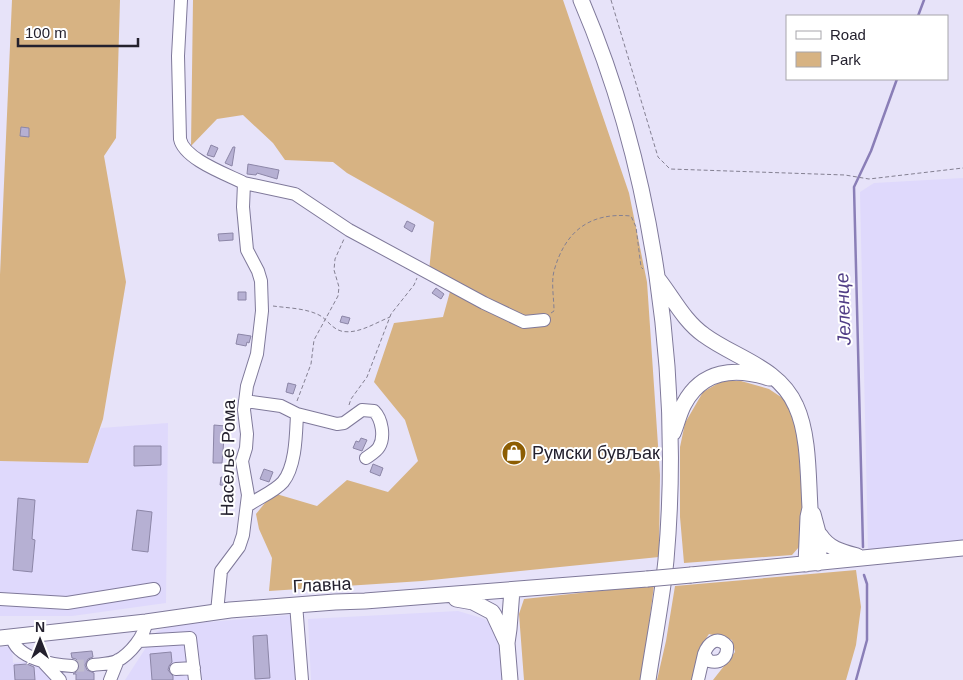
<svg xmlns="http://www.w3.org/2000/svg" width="963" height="680" viewBox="0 0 963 680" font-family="Arial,sans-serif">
<rect width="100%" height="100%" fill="#e7e3f9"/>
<!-- built -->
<path fill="#dfd9fc" d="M963,178v362l-95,11 -8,-359 14,-9z
M168,423l-2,180 -94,13h-72v-155l87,2 14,-35z
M458,611l27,8 11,12 8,49h-193l-3,-61z
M290,615l7,65h-172l31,-48 17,-7z
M12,646l1,17 23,-2 21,19h-57v-33z"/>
<!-- green -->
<path fill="#d7b383" d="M12,0h108l-4,138 -12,18 22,126 -23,137 -15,44 -88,-2v-186z
M193,0h370l66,193 18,89 13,193 -1,82 -237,24 -153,10 3,-33 -13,-29 -3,-15 17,-21 44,13 30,-26 41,12 30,-31 -13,-41 -31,-38 20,-59 49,-6 8,-29 -22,-17 5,-49 -87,-49 -14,-11 -48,-2 -12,-17 -30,-28 -26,4 -26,27z
M722,381h19l28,8 21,14 6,20 7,77 -4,47 -7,8 -108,8 -4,-46v-70l5,-24 18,-31z
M856,570l5,37 -5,38 -10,35h-133l22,-28 -3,-12 -23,-6 -6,9 -10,37h-36l9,-39 9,-55z
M654,585l-12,95h-118l-5,-66 5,-15z"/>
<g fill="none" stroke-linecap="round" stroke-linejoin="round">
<!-- stream -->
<path stroke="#8a7eb7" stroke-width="2.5" d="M918,16l6,-16
M863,547l-9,-360 17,-36 26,-72
M856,680l11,-40v-56l-3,-9"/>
</g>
<!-- building -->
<path fill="#b6b0d3" stroke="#8c86a7" d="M21,127l8,1v9l-9,-1z
M211,145l7,3 -4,9 -7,-2z
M233,147h2l-3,19 -7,-3z
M248,164l31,6 -2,9 -20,-6 -1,2 -9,-1z
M407,221l8,4 -3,7 -8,-5z
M233,233v7l-14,1 -1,-7z
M436,288l8,6 -3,5 -9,-6z
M238,292h8v8h-8z
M342,316l8,2 -2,6 -8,-2z
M238,334l13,2 -2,7 -2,-1 -1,4 -10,-2z
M288,383l8,2 -3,9 -7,-2z
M214,425l11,1 -3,37h-9z
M361,438l6,2 -5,11 -9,-3 3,-7 3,1z
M134,446h27v19l-27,1z
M373,464l10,4 -3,8 -10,-4z
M264,469l9,3 -4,10 -9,-3z
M221,477l13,1 -1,8 -13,-1z
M18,498l17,2 -3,39 3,1 -3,32 -19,-2z
M137,510l15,2 -4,40 -16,-2z
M267,635l3,43 -15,1 -2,-43z
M92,651l1,6 -5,2 -3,6 2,5 7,3v7h-18v-6h-3l6,-4 1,-7 -4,-4 -4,-1 -1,-5z
M171,652l1,10 -3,4 -1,4 5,6v4h-21l-2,-26z
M27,664l7,3 1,13h-20l-1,-15z"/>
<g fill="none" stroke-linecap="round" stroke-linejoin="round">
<!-- minor-tunnel -->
<path stroke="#c0bcd0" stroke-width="12" stroke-dasharray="12 6" stroke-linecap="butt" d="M72,666l21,-1"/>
<defs>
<path id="minor" d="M181,0l-3,56 2,83c4,20 46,35 64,44l-1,24 4,43 11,21 3,10 1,30 -5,43 -10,32 -3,24 3,24 -1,14 -4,13 6,34 -5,40 -4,12 -18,24 -4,41
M244,183l51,11 54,36 135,73 40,19 20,-2
M245,401l36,5 16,8 40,10 7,-1 18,-13 12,1c8,8 11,26 5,36 -3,5 -9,8 -13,11
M247,506c11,-8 27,-14 36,-24 13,-16 13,-48 14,-68
M0,599l67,4 87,-14
M296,604l6,76
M12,637c4,22 42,28 60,29
M139,641l51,-3 5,42
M44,663l16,17
M93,665c8,-1 17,-1 24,-4 13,-7 28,-25 29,-39
M176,669l18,-1
M110,680l8,-20
M698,680l6,-26c4,-11 13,-19 23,-8 1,12 -7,18 -18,15l-5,-7"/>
<path id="major" d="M581,0c73,170 101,377 85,560 -4,40 -12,80 -18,120
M658,279c15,19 26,42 46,56 31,23 75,32 92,71 13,28 12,70 14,102l-2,9 -2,47
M673,433c4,-9 6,-20 11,-29 18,-34 51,-37 85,-26
M813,514l7,26 -2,23
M820,535c9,14 22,17 37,21
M691,575l272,-27
M456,599l17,3 19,10 2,3 13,28
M0,638l146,-16 84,-12 105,-8 30,-1 282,-22
M510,680l-3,-37 2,-14 3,-39"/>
</defs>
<!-- minor casing -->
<use href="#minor" stroke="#7f799a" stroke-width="14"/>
<!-- major casing -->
<use href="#major" stroke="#7f799a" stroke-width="17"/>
<!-- path -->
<path stroke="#848092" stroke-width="1" stroke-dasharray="4 2.5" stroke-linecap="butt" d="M611,0l47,157 12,12 175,6 24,4 94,-11
M273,306c14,2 32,2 46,9 8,4 12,13 22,16 16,4 34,-8 49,-14
M551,313l3,-2c0,-13 -3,-28 0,-40 11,-40 36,-59 77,-55l5,11 5,40 2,2
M297,401l14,-37 3,-24 24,-44 1,-9 -5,-17 1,-11 9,-20
M349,405l2,-6 16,-22 24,-63 23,-29 3,-7"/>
<!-- minor -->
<use href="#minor" stroke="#fff" stroke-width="12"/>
<!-- major -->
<use href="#major" stroke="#fff" stroke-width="15"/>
<defs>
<path id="major-bridge" d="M647,579l44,-4"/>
</defs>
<!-- major-bridge casing -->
<use href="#major-bridge" stroke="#7f799a" stroke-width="17" stroke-linecap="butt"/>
<!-- major-bridge -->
<use href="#major-bridge" stroke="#fff" stroke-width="15"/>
</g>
<!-- icons -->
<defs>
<symbol id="shop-disc" viewBox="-11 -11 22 22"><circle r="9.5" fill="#8c5d03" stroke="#fff"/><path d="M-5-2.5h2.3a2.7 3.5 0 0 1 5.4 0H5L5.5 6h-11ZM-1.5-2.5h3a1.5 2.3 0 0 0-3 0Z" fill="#fff"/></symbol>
</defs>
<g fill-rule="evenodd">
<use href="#shop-disc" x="500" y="439" width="28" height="28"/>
</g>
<g text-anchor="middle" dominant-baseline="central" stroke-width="4" stroke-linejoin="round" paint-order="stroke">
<!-- poi labels -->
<g font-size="18" fill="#24212e" stroke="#fff" text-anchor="start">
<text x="532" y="453">Румски бувљак</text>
</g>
<!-- street labels -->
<g font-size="18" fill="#24212e" stroke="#fff">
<text transform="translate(228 458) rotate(-89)">Насеље Рома</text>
<text transform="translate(322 585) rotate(-3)">Главна</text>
</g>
<!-- water labels -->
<g font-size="19" font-style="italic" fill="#513e86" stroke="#fff">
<text transform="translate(843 309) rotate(-92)">Јеленце</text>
</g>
</g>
<!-- legend -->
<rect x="786" y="15" width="162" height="65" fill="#ffffff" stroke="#a7a6ab"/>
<rect x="796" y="31" width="25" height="8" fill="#ffffff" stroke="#a7a6ab"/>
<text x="830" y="40" font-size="15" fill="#24212e">Road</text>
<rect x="796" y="52" width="25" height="15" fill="#d7b383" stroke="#a7a6ab"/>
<text x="830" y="65" font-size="15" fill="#24212e">Park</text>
<!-- north arrow -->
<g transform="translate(40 640)" stroke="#ffffff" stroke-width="4" paint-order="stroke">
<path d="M0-4L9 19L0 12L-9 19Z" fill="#24212e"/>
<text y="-8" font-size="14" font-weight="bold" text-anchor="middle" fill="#24212e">N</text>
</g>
<!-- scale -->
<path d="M18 38v8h120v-8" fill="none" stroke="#24212e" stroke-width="2.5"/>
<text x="25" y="38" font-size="15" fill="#24212e" stroke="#ffffff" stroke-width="4" paint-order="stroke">100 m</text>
</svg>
